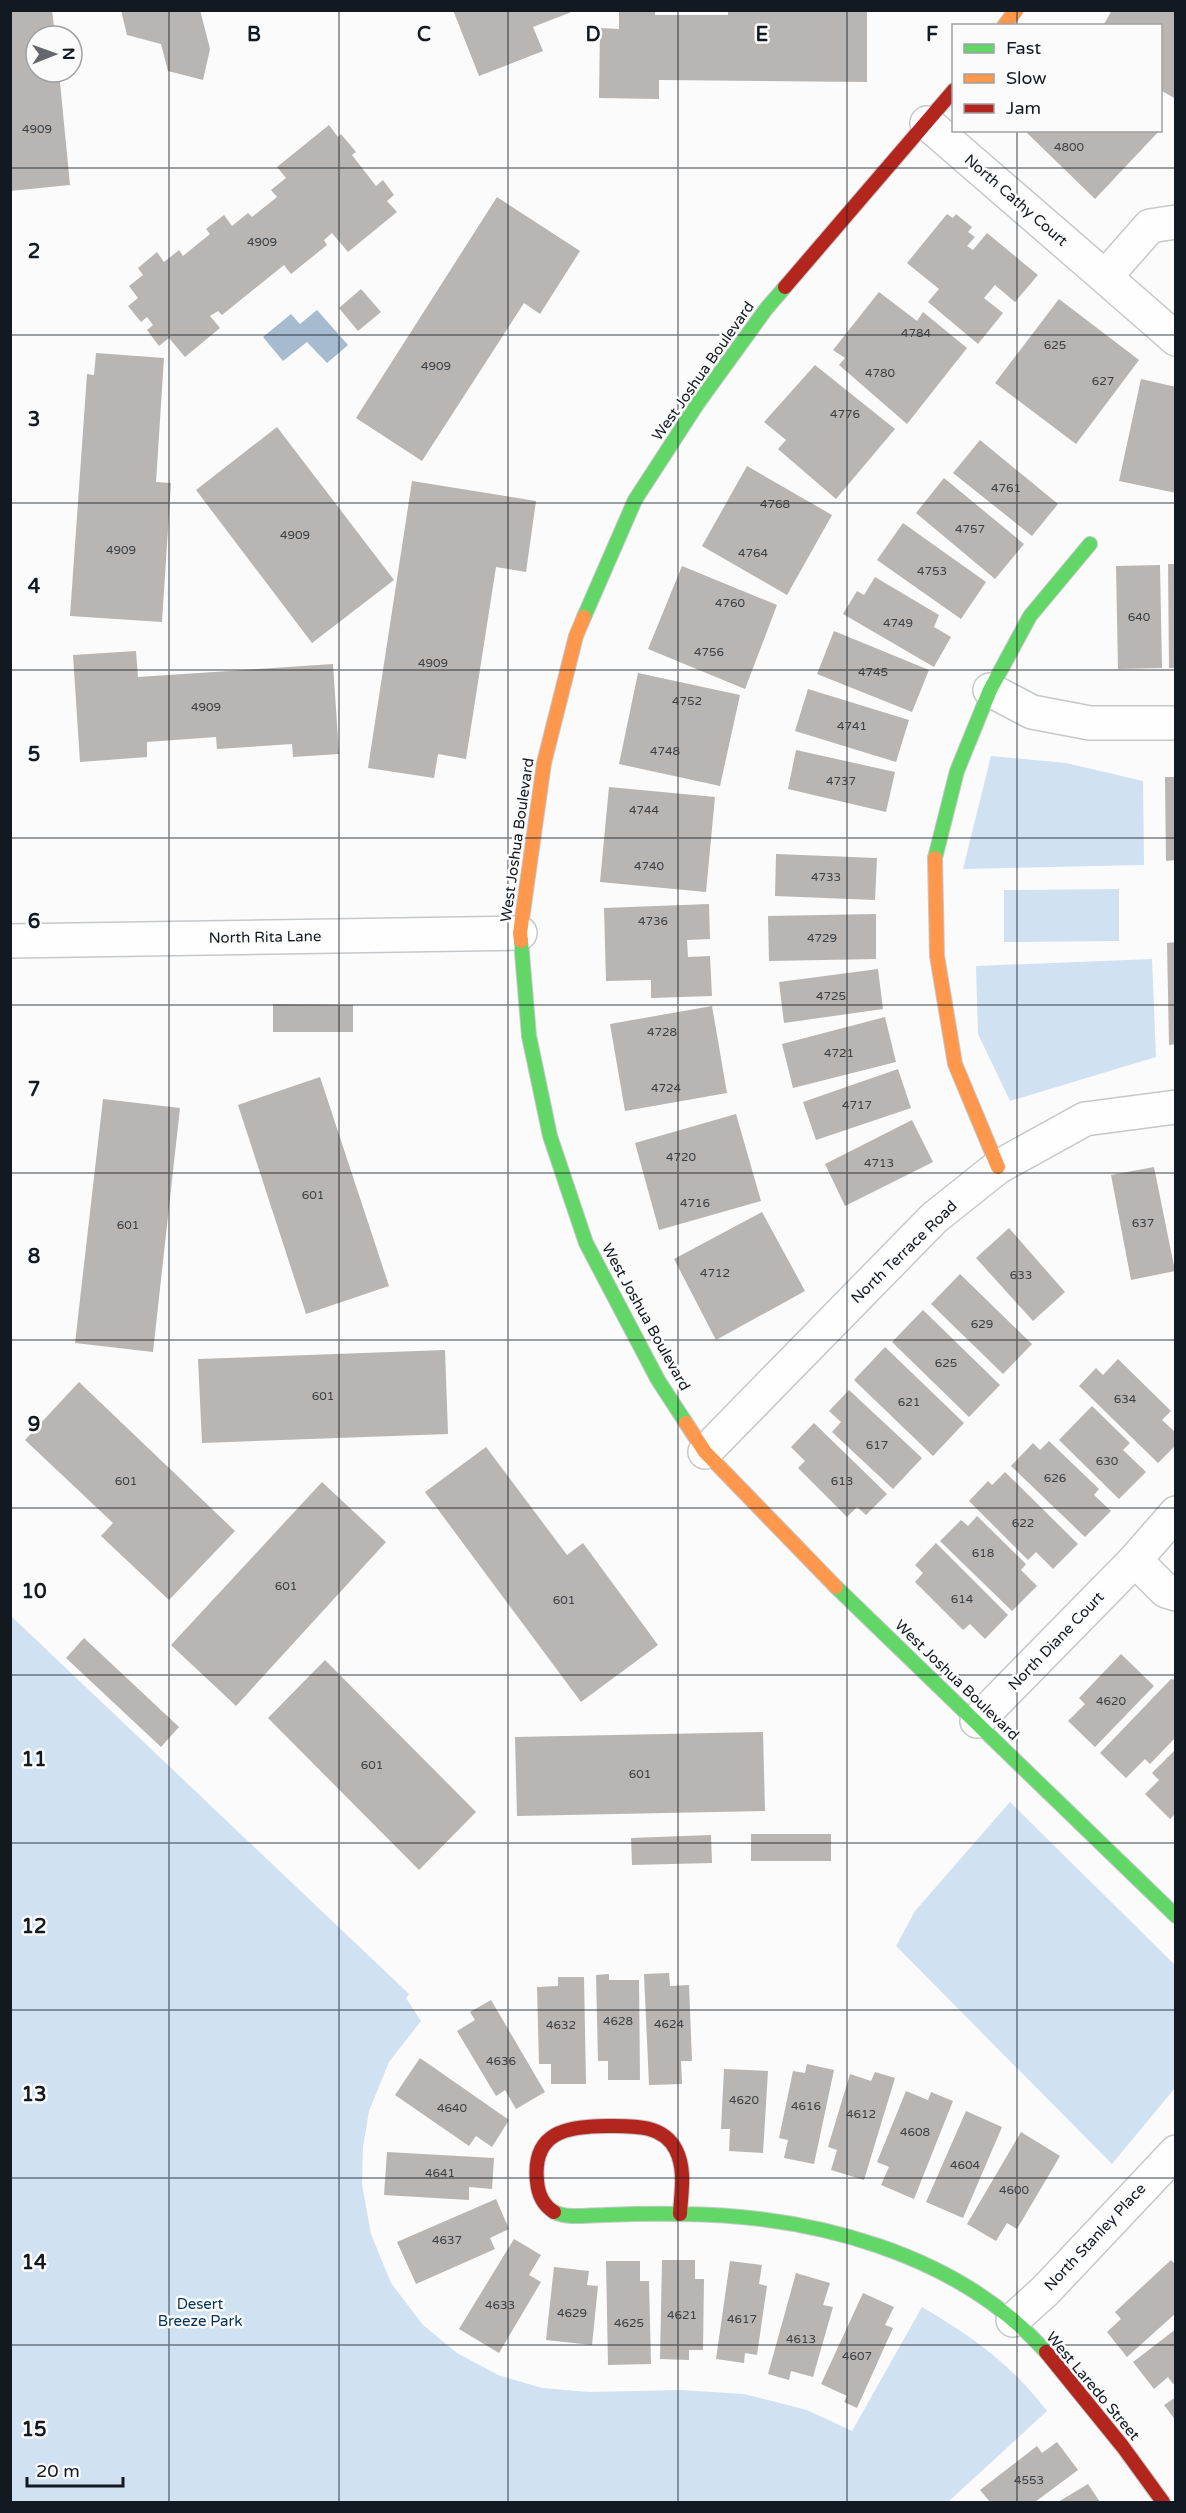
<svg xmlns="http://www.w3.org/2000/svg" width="1186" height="2513" viewBox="0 0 1186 2513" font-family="'Varela Round',sans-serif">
<rect width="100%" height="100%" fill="#fbfbfb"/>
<!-- green -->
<path fill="#d0e1f1" d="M991,756l75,7 77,18 1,84 -181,4z
M1119,889v52l-115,1v-52z
M1152,959l4,98 -146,44 -32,-67 -2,-68z
M10,1615l399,379 -3,4 15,23 -32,41 -20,49 -6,36 -1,37 9,50 20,49 32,42 34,28 41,22 44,13 47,4 92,-2 63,4 63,16 45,21 70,-124c51,30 89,57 125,104l-99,91h-937z
M1010,1802l165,163v123l-63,76 -216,-218 19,-35z"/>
<!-- water -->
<path fill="#a6bbd0" d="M317,310l31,35 -21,18 -20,-21 -24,19 -20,-24 28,-23 9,10z"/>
<!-- building -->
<path fill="#b8b5b2" d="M10,10h42l3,26h-19v36h23l11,113 -60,6z
M121,10h79l10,39 -7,31 -35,-9 -7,-27 -34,-9z
M453,10h121v1l-41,16 10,24 -64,25z
M619,10h36v5h73v-5h139v72l-208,-2v19l-60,-1 1,-70 19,1z
M1112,10h64v89l-16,-9v-64h-57z
M329,125l9,12 3,-3 15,18 -4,3 24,31 7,-6 11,15 -7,6 10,11 -49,40 -16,-19 -8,7 3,5 -36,29 -7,-9 -62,50 -4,-4 -8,5 10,12 -35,29 -16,-19 -10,8 -12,-16 6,-5 -6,-8 -6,5 -13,-16 10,-8 -9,-12 14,-11 -5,-7 19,-16 7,10 15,-12 4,6 27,-22 -4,-5 18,-14 8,11 16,-13 4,4 25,-20 -6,-7 15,-12 -9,-11z
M1024,130h136l-65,69z
M497,197l83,54 -40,63 -16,-11 -102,158 -66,-43z
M947,214l6,4 3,-4 16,13 -4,5 7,5 -8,9 6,4 14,-17 51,42 -23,27 -20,-17 -11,13 19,15 -25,31 -50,-42 11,-13 -32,-26z
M361,289l20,23 -23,19 -19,-23z
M879,292l38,29 6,-9 44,36 -60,76 -68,-59 6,-7 -12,-8z
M1059,299l80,61 -63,84 -81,-61z
M96,353l68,5 -8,124 15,1 -9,139 -92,-6 17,-242 7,1z
M815,365l80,64 -59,70 -58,-50 8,-9 -22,-18z
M1141,379l35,8v106l-57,-12z
M277,427l117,153 -82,63 -116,-153z
M980,440l78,64 -26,32 -79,-63z
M747,466l85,49 -45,80 -85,-49z
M944,478l80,66 -29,35 -79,-66z
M412,481l124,20 -10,71 -30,-5 -30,192 -28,-5 -4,24 -66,-10z
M903,523l83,59 -25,37 -84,-59z
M1168,564h8v104h-7z
M1160,565l2,103 -44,1 -2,-103z
M682,566l95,39 -32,84 -97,-40z
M875,577l64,38 -5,12 17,10 -17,30 -91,-53 14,-23 7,4z
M834,631l95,39 -17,42 -95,-38z
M136,651l2,26 195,-13 6,90 -46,3 -1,-13 -75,5 -1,-12 -69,5v15l-67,5 -7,-107z
M638,673l102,22 -20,91 -101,-22z
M808,689l101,31 -13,42 -101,-31z
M796,750l99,22 -9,40 -98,-23z
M1165,777h11v83l-10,1z
M609,787l106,10 -9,95 -106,-10z
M776,854l101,4 -2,42 -100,-4z
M709,904l1,35 -23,1 1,17 22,-1 2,40 -61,2v-18l-45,1 -2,-73z
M876,914v45l-107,2 -1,-45z
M1176,942v102l-7,1 -2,-102z
M878,969l5,40 -99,14 -5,-41z
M273,1004l80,1v27h-80z
M712,1006l15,87 -102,18 -15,-87z
M885,1017l11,45 -103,26 -11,-44z
M898,1069l13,39 -95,32 -13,-38z
M320,1077l69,209 -83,28 -68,-209z
M103,1099l77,9 -27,244 -78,-9z
M736,1114l25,87 -102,29 -24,-87z
M912,1120l21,42 -88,44 -20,-42z
M1154,1167l21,104 -44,9 -20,-105z
M762,1212l43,79 -89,49 -42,-81z
M1009,1228l56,64 -32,29 -57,-63z
M960,1274l72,70 -29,30 -72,-70z
M923,1310l77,75 -31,32 -77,-75z
M885,1347l79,76 -31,33 -79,-76z
M445,1350l3,84 -246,9 -4,-84z
M1118,1359l53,52 -9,9 14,13v12l-18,18 -79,-77 17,-18 7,7z
M79,1382l156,149 -66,69 -68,-64 12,-13 -88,-83z
M849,1390l73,68 -29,31 -61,-57 9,-10 -12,-11z
M1092,1406l38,37 -7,7 23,22 -27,27 -60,-59z
M814,1423l73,71 -21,21 -9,-8 -10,10 -49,-49 7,-7 -14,-14z
M1049,1441l50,48 -5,6 17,16 -26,26 -74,-71 22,-23 7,7z
M486,1447l81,108 16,-12 75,102 -77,57 -156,-210z
M1005,1472l73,72 -25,25 -17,-17 -8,8 -59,-59 19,-20 4,4z
M322,1482l64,60 -150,164 -65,-61z
M977,1516l49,48 -5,6 16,16 -25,25 -72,-70 21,-21 7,6z
M936,1543l72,72 -23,24 -15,-15 -7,6 -48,-48 8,-9 -8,-8z
M84,1638l95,89 -18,20 -95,-89z
M1121,1654l33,32 -59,61 -27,-26 17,-17 -6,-6z
M325,1660l151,152 -57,58 -151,-152z
M1171,1679l5,1v57l-26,27 -5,-5 -19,19 -26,-25z
M763,1732l2,79 -248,5 -2,-79z
M1176,1749v64l-6,6 -25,-25 14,-14 -7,-7z
M751,1834h80v27h-80z
M711,1835l1,28 -80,2 -1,-27z
M669,1973l1,13 19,-1 3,76h-11l1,23 -33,1 -5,-111z
M609,1974v6h30l1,100h-32v-19h-10l-2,-86z
M558,1977h26l2,107h-35v-20h-12l-2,-77 21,-1z
M491,2000l54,92 -29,17 -11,-19 -9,6 -39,-65 18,-11 -5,-8z
M420,2058l89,62 -17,27 -16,-11 -7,10 -74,-51z
M807,2064l27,6 -20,94 -30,-6 4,-18 -9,-2 14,-67 12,2z
M724,2069l44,2 -5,82 -34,-2 1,-22h-9z
M875,2072l20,6 -31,102 -33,-10 6,-20 -9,-3 22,-73 21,7z
M906,2091l22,9 3,-8 22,9 -39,98 -33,-14 8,-18 -12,-5z
M966,2111l36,16 -39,91 -37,-16z
M1021,2132l39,24 -43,73 -10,-6 -11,18 -29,-17z
M387,2152l107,6 -2,31 -23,-2v13l-85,-5z
M496,2199l13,30 -19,9 5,11 -79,35 -19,-42z
M514,2239l27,16 -12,20 12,7 -42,71 -40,-24z
M662,2260h33v19h9l-1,71h-14v10l-29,-1z
M1171,2260l5,5v48l-49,44 -20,-25 14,-13 -6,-7z
M606,2261h34v20h9l2,83 -43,1z
M730,2261l32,4 -3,19 8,2 -10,69 -12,-2 -1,10 -28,-4z
M554,2267l35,4 -2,14 11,1 -6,59 -46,-5z
M796,2273l34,10 -7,22 10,2 -20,70 -22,-6 -2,9 -21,-6z
M863,2293l31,14 -9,18 8,3 -36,80 -13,-6 3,-6 -26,-12z
M1176,2329v53l-3,2 -5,-7 -14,12 -21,-27z
M1176,2397v24l-12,-16z
M1057,2442l21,28 -43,32h-45l-10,-12 57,-44 5,7z
M1088,2484l12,18h-42z"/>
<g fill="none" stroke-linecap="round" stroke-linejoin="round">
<defs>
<path id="street" d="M927,123l178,154
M1176,222l-26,4 -45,51 71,62
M990,690l42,22 58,11h86
M10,941l510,-8
M705,1452l229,-234 64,-51 87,-48 91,-12
M1135,1560l31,31 10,3
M977,1721l158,-161 41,-47
M1013,2320l33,-30 130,-138"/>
<path id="fast" d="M584,617l51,-117 63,-97 68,-94 19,-22
M935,858l22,-87 33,-81 40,-74 60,-72
M521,941l8,95 21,100 36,107 72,137 28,43
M836,1587l340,329
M554,2212c15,7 33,3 49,3 26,-1 52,-2 78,-1 129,1 276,38 365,138"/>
<path id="slow" d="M1004,26l12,-16
M935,858l2,98 18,108 43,103
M521,941l-1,-8 24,-170 32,-127 8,-19
M686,1423l19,29 131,135"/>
<path id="jam" d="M785,287l169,-197
M554,2212c-11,-7 -16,-18 -17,-31 -5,-49 30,-55 70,-55 25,0 56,-2 69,24 10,20 5,43 4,64
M1046,2352l77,95 40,55"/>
</defs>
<!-- street casing -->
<use href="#street" stroke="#c5c8cb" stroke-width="36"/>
<!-- fast casing -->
<use href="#fast" stroke="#c5c8cb" stroke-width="16"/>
<!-- slow casing -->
<use href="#slow" stroke="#c5c8cb" stroke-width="16"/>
<!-- jam casing -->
<use href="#jam" stroke="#c5c8cb" stroke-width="16"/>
<!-- street -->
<use href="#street" stroke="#fefefe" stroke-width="33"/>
<!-- fast -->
<use href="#fast" stroke="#63d668" stroke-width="14"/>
<!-- slow -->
<use href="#slow" stroke="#ff974d" stroke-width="14"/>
<!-- jam -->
<use href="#jam" stroke="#b3261e" stroke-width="14"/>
</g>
<!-- grid -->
<path fill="none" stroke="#121920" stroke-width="1.5" stroke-opacity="0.55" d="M169,10v2492M339,10v2492M508,10v2492M678,10v2492M847,10v2492M1017,10v16M1017,130v2372M10,168h1166M10,335h1166M10,503h1166M10,670h1166M10,838h1166M10,1005h1166M10,1173h1166M10,1340h1166M10,1508h1166M10,1675h1166M10,1843h1166M10,2010h1166M10,2178h1166M10,2345h1166"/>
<g text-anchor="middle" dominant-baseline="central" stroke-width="5" stroke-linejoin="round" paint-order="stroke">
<!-- number labels -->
<g font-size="12" fill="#3c4044">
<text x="37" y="129">4909</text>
<text x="1069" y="147">4800</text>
<text x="262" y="242">4909</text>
<text x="916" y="333">4784</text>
<text x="1055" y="345">625</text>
<text x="436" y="366">4909</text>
<text x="880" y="373">4780</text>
<text x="1103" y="381">627</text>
<text x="845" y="414">4776</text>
<text x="1006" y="488">4761</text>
<text x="775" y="504">4768</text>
<text x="970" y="529">4757</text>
<text x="295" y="535">4909</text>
<text x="121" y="550">4909</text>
<text x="753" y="553">4764</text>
<text x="932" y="571">4753</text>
<text x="730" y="603">4760</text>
<text x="1139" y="617">640</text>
<text x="898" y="623">4749</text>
<text x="709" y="652">4756</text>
<text x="433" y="663">4909</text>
<text x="873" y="672">4745</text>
<text x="687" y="701">4752</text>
<text x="206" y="707">4909</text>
<text x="852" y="726">4741</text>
<text x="665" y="751">4748</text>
<text x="841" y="781">4737</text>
<text x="644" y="810">4744</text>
<text x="649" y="866">4740</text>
<text x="826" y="877">4733</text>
<text x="653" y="921">4736</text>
<text x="822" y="938">4729</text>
<text x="831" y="996">4725</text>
<text x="662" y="1032">4728</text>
<text x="839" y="1053">4721</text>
<text x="666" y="1088">4724</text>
<text x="857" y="1105">4717</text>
<text x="681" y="1157">4720</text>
<text x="879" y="1163">4713</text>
<text x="313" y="1195">601</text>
<text x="695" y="1203">4716</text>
<text x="1143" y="1223">637</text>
<text x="128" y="1225">601</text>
<text x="715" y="1273">4712</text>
<text x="1021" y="1275">633</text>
<text x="982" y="1324">629</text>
<text x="946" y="1363">625</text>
<text x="323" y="1396">601</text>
<text x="1125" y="1399">634</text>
<text x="909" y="1402">621</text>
<text x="877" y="1445">617</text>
<text x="1107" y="1461">630</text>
<text x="1055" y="1478">626</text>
<text x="126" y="1481">601</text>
<text x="842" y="1481">613</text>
<text x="1023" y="1523">622</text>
<text x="983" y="1553">618</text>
<text x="286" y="1586">601</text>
<text x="962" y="1599">614</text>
<text x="564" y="1600">601</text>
<text x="1111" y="1701">4620</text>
<text x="372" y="1765">601</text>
<text x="640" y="1774">601</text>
<text x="618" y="2021">4628</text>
<text x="669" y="2024">4624</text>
<text x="561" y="2025">4632</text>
<text x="501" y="2061">4636</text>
<text x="744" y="2100">4620</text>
<text x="806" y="2106">4616</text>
<text x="452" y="2108">4640</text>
<text x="861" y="2114">4612</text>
<text x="915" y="2132">4608</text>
<text x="965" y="2165">4604</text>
<text x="440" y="2173">4641</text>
<text x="1014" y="2190">4600</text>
<text x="447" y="2240">4637</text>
<text x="500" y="2305">4633</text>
<text x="572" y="2313">4629</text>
<text x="682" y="2315">4621</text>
<text x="742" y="2319">4617</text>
<text x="629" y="2323">4625</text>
<text x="801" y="2339">4613</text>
<text x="857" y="2356">4607</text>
<text x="1029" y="2480">4553</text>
</g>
<!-- street labels -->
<g font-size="15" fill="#121920" stroke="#fbfbfb">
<text transform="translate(1016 200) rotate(41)">North Cathy Court</text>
<text transform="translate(703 371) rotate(-55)">West Joshua Boulevard</text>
<text transform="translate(517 840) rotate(-82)">West Joshua Boulevard</text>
<text transform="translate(265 937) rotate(-1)">North Rita Lane</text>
<text transform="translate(904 1252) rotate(-44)">North Terrace Road</text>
<text transform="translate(646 1317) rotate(61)">West Joshua Boulevard</text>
<text transform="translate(1056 1641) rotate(-46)">North Diane Court</text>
<text transform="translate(957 1680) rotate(44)">West Joshua Boulevard</text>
<text transform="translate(1095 2237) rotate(-47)">North Stanley Place</text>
<text transform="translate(1093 2386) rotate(50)">West Laredo Street</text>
</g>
<!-- park labels -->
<g font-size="15" fill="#01335a" stroke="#fbfbfb">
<text x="200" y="2304">Desert<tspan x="200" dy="17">Breeze Park</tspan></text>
</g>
</g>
<g font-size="20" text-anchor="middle" font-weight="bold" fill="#121920" stroke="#fbfbfb" stroke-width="5" stroke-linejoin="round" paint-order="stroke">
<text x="254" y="41">B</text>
<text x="424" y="41">C</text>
<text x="593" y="41">D</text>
<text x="762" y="41">E</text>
<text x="932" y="41">F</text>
<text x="34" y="258">2</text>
<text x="34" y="426">3</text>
<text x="34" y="593">4</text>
<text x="34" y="761">5</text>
<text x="34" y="928">6</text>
<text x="34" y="1096">7</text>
<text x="34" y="1263">8</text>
<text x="34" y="1431">9</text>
<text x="34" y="1598">10</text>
<text x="34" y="1766">11</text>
<text x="34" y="1933">12</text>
<text x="34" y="2101">13</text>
<text x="34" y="2269">14</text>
<text x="34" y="2436">15</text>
</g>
<!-- border -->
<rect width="1186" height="2513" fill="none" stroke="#121920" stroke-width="24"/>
<!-- legend -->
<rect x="952" y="24" width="210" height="108" fill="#fbfbfb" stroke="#9ea1a3" stroke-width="1.5"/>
<rect x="964" y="44" width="30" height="9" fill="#63d668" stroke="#9ea1a3" stroke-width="1.5"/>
<text x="1006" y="54" font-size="18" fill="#121920">Fast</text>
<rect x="964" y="74" width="30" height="9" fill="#ff974d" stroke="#9ea1a3" stroke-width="1.5"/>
<text x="1006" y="84" font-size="18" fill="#121920">Slow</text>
<rect x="964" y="104" width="30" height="9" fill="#b3261e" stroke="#9ea1a3" stroke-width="1.5"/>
<text x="1006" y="114" font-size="18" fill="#121920">Jam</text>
<!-- north arrow -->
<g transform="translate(54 54) rotate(89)"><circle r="28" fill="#fbfbfb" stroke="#9ea1a3" stroke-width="1.5"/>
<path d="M0-4.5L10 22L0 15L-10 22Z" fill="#64686d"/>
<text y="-9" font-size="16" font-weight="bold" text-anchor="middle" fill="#121920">N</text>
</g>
<!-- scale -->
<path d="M27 2477v9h96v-9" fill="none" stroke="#121920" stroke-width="3"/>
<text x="36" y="2477" font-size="18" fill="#121920" stroke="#fbfbfb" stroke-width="4.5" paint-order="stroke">20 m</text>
</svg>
